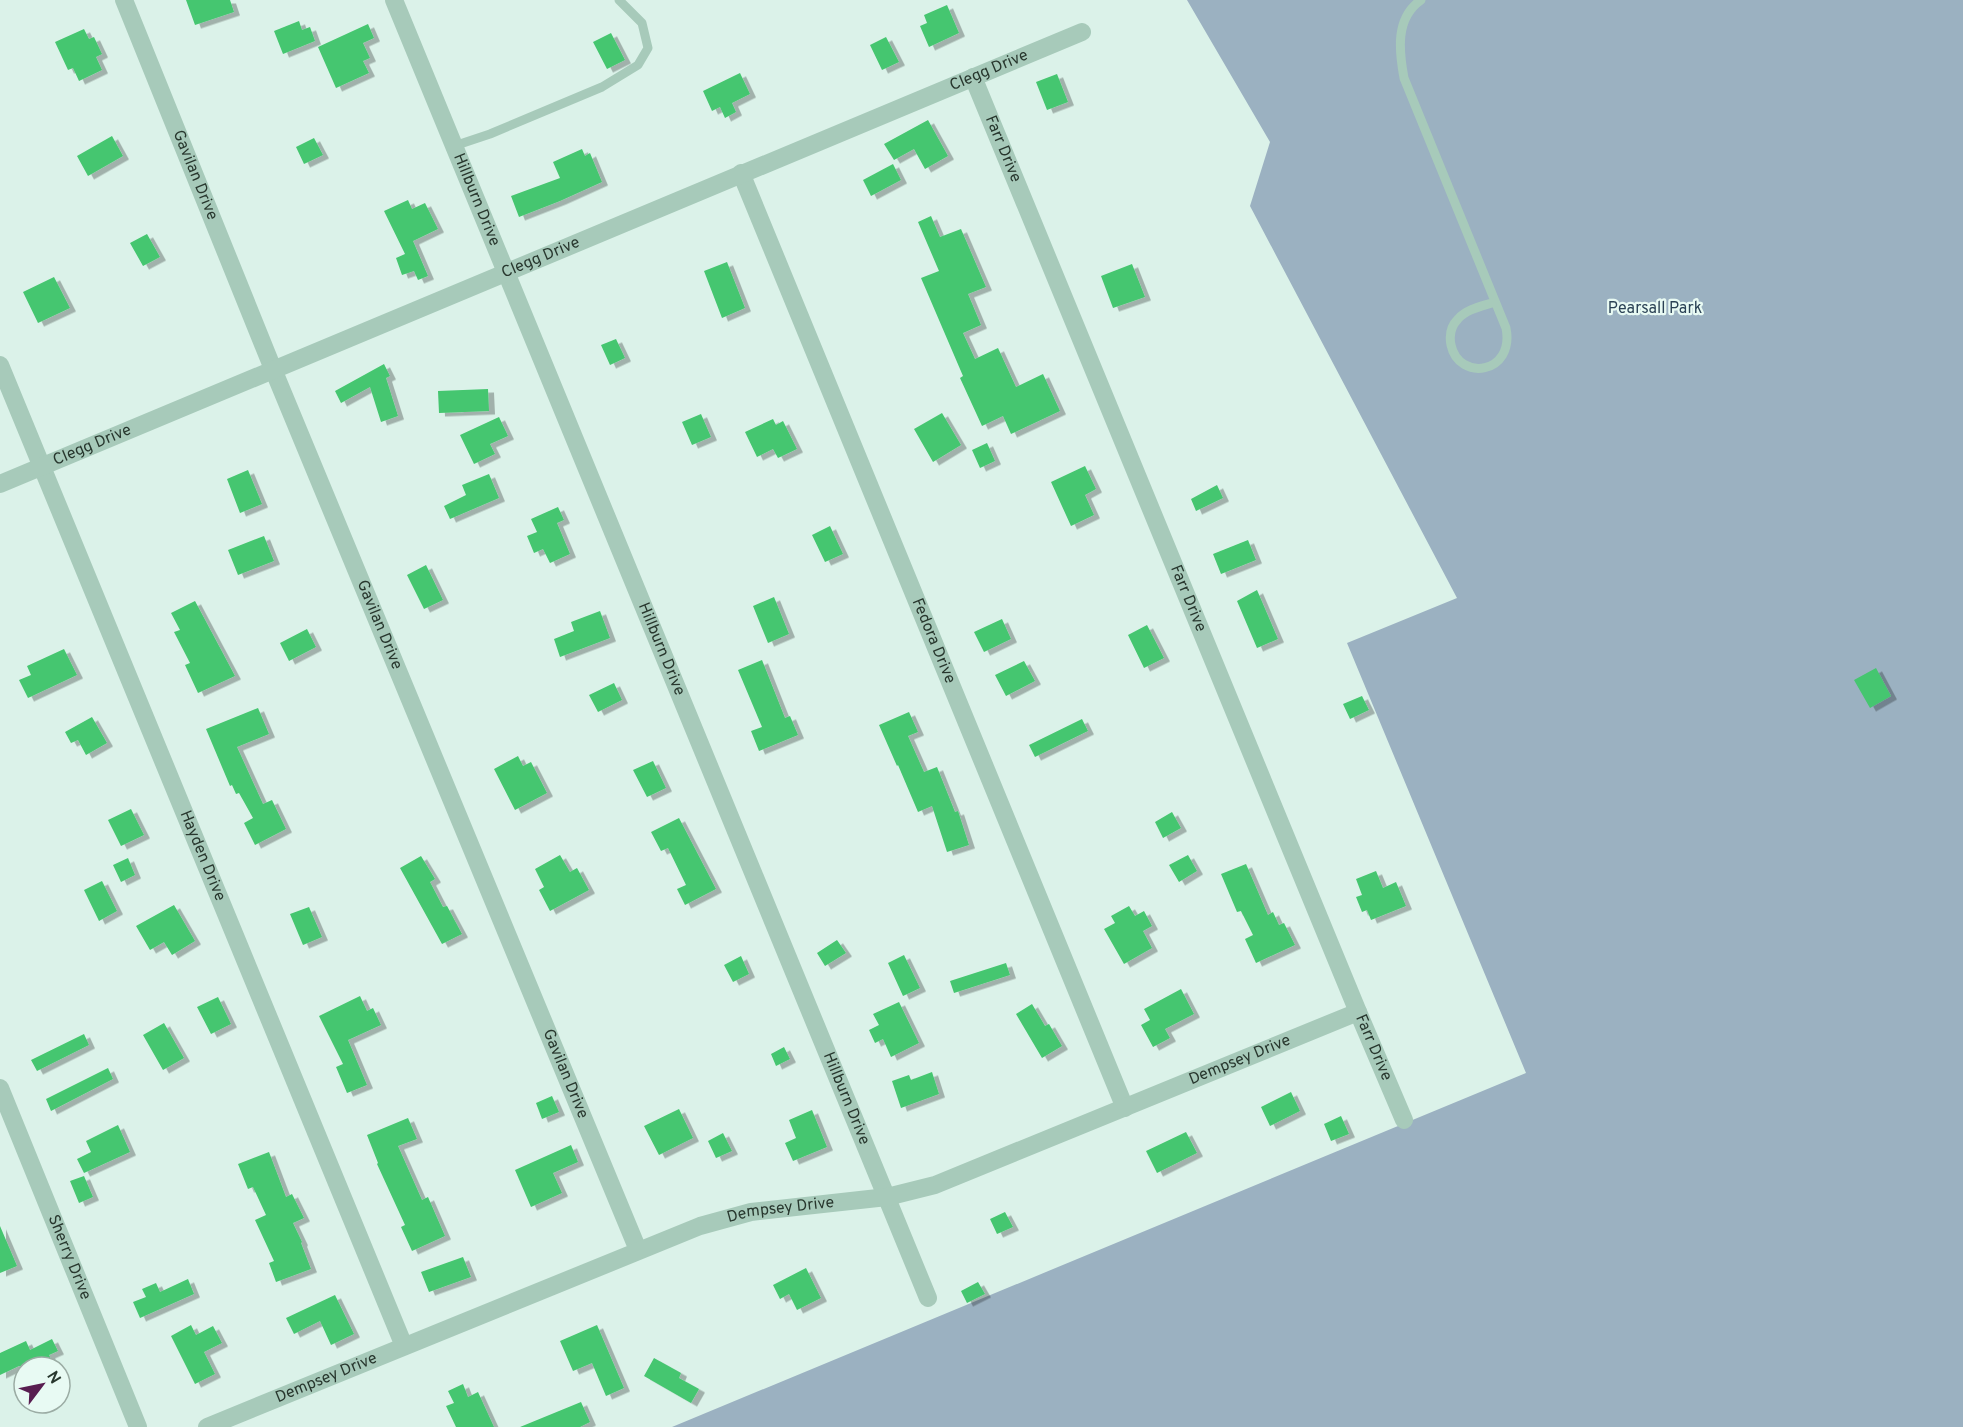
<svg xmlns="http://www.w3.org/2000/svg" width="1963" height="1427" viewBox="0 0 1963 1427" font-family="Overpass,sans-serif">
<defs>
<filter id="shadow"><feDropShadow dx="6" dy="3.5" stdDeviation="0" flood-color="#0004"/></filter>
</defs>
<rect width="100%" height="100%" fill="#dbf2e9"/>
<!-- green -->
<path fill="#9bb1c1" d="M1187,0h776v1427h-1291l854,-354 -179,-430 110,-45 -207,-392 20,-64z"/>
<!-- building -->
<path fill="#45c66f" filter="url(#shadow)" d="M186,0h44l4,12 -39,13z
M947,5l12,28 -30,14 -9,-21 7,-3 -3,-8z
M299,21l3,9 8,-3 5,14 -32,13 -9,-23z
M368,24l6,14 -11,5 7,15 -7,3 6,12 -33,15 -18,-41z
M84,29l5,10 5,-2 8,17 -6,3 6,13 -23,11 -6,-13 -5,2 -13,-28z
M611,33l14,27 -18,9 -14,-27z
M886,37l13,25 -17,8 -12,-25z
M740,73l10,21 -18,9 4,9 -11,6 -5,-11 -8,4 -9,-20z
M1057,74l11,28 -21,8 -11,-28z
M928,120l20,36 -23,13 -11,-20 -20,11 -10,-16z
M112,136l11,20 -35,20 -11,-20z
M314,138l9,17 -19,9 -8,-17z
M582,149l3,7 5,-3 12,29 -42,19 -41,16 -8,-21 49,-18 -7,-16z
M893,164l8,16 -30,16 -8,-16z
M408,200l4,9 13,-6 13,26 -25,12 15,35 -10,4 -4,-9 -12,4 -6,-17 9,-4 -21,-43z
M931,216l9,21 21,-8 25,58 -18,7 13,31 -18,8 12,26 23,-11 18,39 27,-13 17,37 -49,23 -8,-18 -21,10 -22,-48 3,-2 -42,-98 18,-7 -21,-49z
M147,234l13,23 -17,9 -13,-23z
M727,262l18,46 -23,10 -18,-47z
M1132,264l13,33 -32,11 -12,-32z
M54,277l16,31 -32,15 -15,-31z
M616,339l9,19 -15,7 -9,-20z
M384,364l6,12 -4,2 12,38 -17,6 -11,-35 -29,16 -6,-12z
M488,389l1,22 -50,2 -1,-22z
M942,413l19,32 -28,17 -19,-33z
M701,414l10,23 -19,8 -10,-23z
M499,417l9,19 -18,8 5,10 -21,10 -14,-29z
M773,419l3,6 7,-4 14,28 -19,9 -5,-9 -16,8 -12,-25z
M987,443l8,18 -15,7 -8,-18z
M1085,466l11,23 -11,6 9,20 -23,11 -20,-44z
M248,470l14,34 -22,9 -13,-34z
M489,474l10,24 -49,21 -6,-13 22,-11 -4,-10z
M1217,485l6,13 -27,13 -5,-12z
M558,507l6,13 -7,3 13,31 -20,9 -7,-14 -9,4 -7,-17 10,-4 -6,-13z
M830,526l13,28 -18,8 -13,-27z
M264,536l10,25 -36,14 -10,-25z
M1248,540l8,20 -35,14 -8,-20z
M426,565l17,35 -19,9 -17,-34z
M1257,590l21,49 -21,9 -20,-47z
M774,597l15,37 -21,9 -15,-37z
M195,601l40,75 -37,17 -13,-28 5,-2 -16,-31 6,-2 -9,-17z
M600,611l10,27 -50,19 -6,-18 20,-8 -3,-9z
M1002,619l9,20 -27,13 -10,-20z
M1147,625l17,33 -20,10 -16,-33z
M307,629l9,18 -27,14 -9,-18z
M64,649l13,26 -49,23 -9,-18 12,-5 -4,-9z
M762,660l23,58 5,-2 8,19 -39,16 -8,-20 11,-4 -24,-57z
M1024,661l11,20 -29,15 -11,-21z
M1876,668l15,28 -21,12 -16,-28z
M614,683l8,17 -24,12 -9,-17z
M1362,696l7,14 -19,9 -7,-15z
M258,708l11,26 -32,13 26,57 9,-4 14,29 -31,16 -11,-22 9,-5 -14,-25 -3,1 -4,-9 -2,1 -24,-57z
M909,712l9,20 -10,4 16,36 13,-5 18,45 3,-1 11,34 -22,7 -15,-46 -14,6 -20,-47 -1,1 -18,-41z
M92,717l15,26 -21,12 -8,-15 -7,3 -6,-11z
M1082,719l6,12 -53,26 -6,-12z
M518,756l5,10 8,-4 16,31 -32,17 -21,-41z
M653,761l13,27 -19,9 -14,-27z
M131,809l13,26 -23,11 -13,-26z
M1172,812l9,16 -18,10 -8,-16z
M679,818l37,71 -31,16 -8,-16 9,-4 -18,-37 -7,3 -10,-19z
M560,855l10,17 7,-4 12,22 -39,21 -11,-21 5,-3 -9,-18z
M1188,855l9,16 -18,11 -10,-17z
M421,856l14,23 -5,3 13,25 4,-1 15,28 -20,10 -42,-76z
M128,858l7,17 -14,7 -8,-17z
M1246,864l22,51 5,-3 6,13 5,-2 11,22 -39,18 -11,-24 8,-4 -12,-24 -4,1 -16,-38z
M1376,871l7,17 13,-6 10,24 -35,14 -4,-10 -5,2 -6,-15 6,-2 -6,-16z
M102,881l15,30 -18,10 -15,-31z
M174,905l21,36 -23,14 -8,-13 -14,8 -14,-24z
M1129,906l6,10 9,-5 8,15 -9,5 9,17 -28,16 -20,-35 11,-6 -4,-7z
M309,907l13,30 -19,8 -13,-31z
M837,940l9,13 -21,13 -8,-13z
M904,955l16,33 -17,8 -15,-33z
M741,956l8,18 -16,8 -9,-17z
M1006,963l4,12 -56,18 -4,-12z
M1181,989l13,25 -29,15 5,9 -17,9 -12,-22 9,-5 -6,-11z
M360,996l7,15 6,-3 8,17 -33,15 19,45 -20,8 -11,-26 7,-3 -24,-48z
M218,997l13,27 -20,10 -14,-27z
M899,1002l20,41 -28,14 -8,-18 -8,4 -6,-13 10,-5 -6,-11z
M1032,1004l13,22 4,-2 13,22 -20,12 -26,-44z
M164,1023l20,35 -21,12 -20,-35z
M84,1034l5,11 -52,26 -6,-11z
M784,1047l6,12 -14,7 -5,-12z
M108,1068l5,11 -62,32 -5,-12z
M932,1072l7,22 -38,14 -9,-27 17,-6 2,5z
M1291,1092l9,19 -30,15 -9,-19z
M552,1096l7,16 -17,7 -6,-16z
M679,1109l14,29 -34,17 -15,-29z
M812,1110l15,37 -34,14 -8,-18 11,-5 -7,-18z
M1341,1116l8,18 -18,7 -7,-17z
M408,1118l9,21 -19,7 24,54 6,-3 17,39 -33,15 -11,-24 4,-2 -28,-61 1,-1 -11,-28z
M118,1125l12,27 -46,21 -7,-14 14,-7 -5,-11z
M1186,1132l11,21 -40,20 -11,-22z
M723,1133l9,18 -16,7 -8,-17z
M571,1145l7,17 -25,11 9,20 -31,14 -16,-37z
M269,1152l17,45 6,-3 12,24 -11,5 9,19 -1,1 10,26 -35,13 -7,-19 5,-2 -19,-41 11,-5 -13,-28 -5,2 -10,-25z
M84,1176l9,21 -14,6 -9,-22z
M1005,1212l8,15 -16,7 -7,-15z
M0,1226l17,40 -17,7z
M463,1257l8,20 -42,15 -8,-20z
M806,1268l15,30 -24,12 -8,-16 -9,5 -7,-14z
M188,1279l6,15 -54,24 -7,-16 13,-5 -4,-8 14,-6 4,9z
M978,1282l7,12 -18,9 -6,-12z
M335,1295l19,39 -23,11 -11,-24 -26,13 -8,-16z
M191,1325l5,10 17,-9 9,17 -18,9 11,22 -20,10 -24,-48z
M597,1325l27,63 -18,8 -14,-33 -19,8 -13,-30z
M52,1339l6,12 -9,4 3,6 -12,6 -21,-1 -19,9v-22l26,-12 4,9z
M654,1358l27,15 -2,5 20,11 -8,14 -47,-27z
M463,1384l5,13 10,-5 16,35h-38l-10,-21 8,-3 -6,-12z
M581,1402l9,20 -10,5h-60z"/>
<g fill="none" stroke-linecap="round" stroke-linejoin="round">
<!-- lane -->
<path stroke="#a7caba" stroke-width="9" d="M1421,0c-26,18 -22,51 -17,78l102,250c9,46 -47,54 -55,17 -2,-10 0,-19 7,-26 8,-10 25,-13 37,-17
M454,146l36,-12 112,-47 36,-22 10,-17 -6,-25 -23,-23"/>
<!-- street -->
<g stroke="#a7caba" stroke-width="18">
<path id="s1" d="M124,0l149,369 365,881"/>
<path id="s2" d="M394,0l534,1298"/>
<path id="s3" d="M973,77l385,935 46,108"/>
<path id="s4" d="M741,173l384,935"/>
<path id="s5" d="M0,365l404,981"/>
<path id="s6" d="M0,484l1082,-452"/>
<path id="s7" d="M0,1088l138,339"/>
<path id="s8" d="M207,1427l493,-201 51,-14 136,-15 48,-12 423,-173"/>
</g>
</g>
<g text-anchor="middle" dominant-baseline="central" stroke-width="4.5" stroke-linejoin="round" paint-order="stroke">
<!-- street labels -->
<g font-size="16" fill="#28372e" stroke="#e8faf3">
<text stroke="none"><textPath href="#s6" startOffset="1072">Clegg Drive</textPath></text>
<text stroke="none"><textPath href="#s3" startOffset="78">Farr Drive</textPath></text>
<text stroke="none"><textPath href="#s1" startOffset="189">Gavilan Drive</textPath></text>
<text stroke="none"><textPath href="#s2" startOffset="216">Hillburn Drive</textPath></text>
<text stroke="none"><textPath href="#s6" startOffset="586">Clegg Drive</textPath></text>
<text stroke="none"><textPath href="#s6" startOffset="100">Clegg Drive</textPath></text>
<text stroke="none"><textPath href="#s3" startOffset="564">Farr Drive</textPath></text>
<text stroke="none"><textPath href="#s1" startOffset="675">Gavilan Drive</textPath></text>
<text stroke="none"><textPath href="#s4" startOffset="506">Fedora Drive</textPath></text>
<text stroke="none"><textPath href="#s2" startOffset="702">Hillburn Drive</textPath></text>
<text stroke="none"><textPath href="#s5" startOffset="531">Hayden Drive</textPath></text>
<text stroke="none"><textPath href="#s3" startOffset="1050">Farr Drive</textPath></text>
<text stroke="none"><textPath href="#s8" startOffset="1101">Dempsey Drive</textPath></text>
<text stroke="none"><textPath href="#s1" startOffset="1161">Gavilan Drive</textPath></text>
<text stroke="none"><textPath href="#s2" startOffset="1188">Hillburn Drive</textPath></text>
<text stroke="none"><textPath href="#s8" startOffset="615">Dempsey Drive</textPath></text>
<text stroke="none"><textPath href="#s7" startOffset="183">Sherry Drive</textPath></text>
<text stroke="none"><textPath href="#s8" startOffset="129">Dempsey Drive</textPath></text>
</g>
<!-- park labels -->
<g font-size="16" fill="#2b4255" stroke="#e8faf3">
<text x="1655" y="309">Pearsall Park</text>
</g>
</g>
<!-- north arrow -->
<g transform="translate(42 1385) rotate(58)"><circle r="28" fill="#e8faf3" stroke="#9baca4" stroke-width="1.5"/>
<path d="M0-4.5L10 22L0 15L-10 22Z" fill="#581d50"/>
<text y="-9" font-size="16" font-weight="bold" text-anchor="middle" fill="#28372e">N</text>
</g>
</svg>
